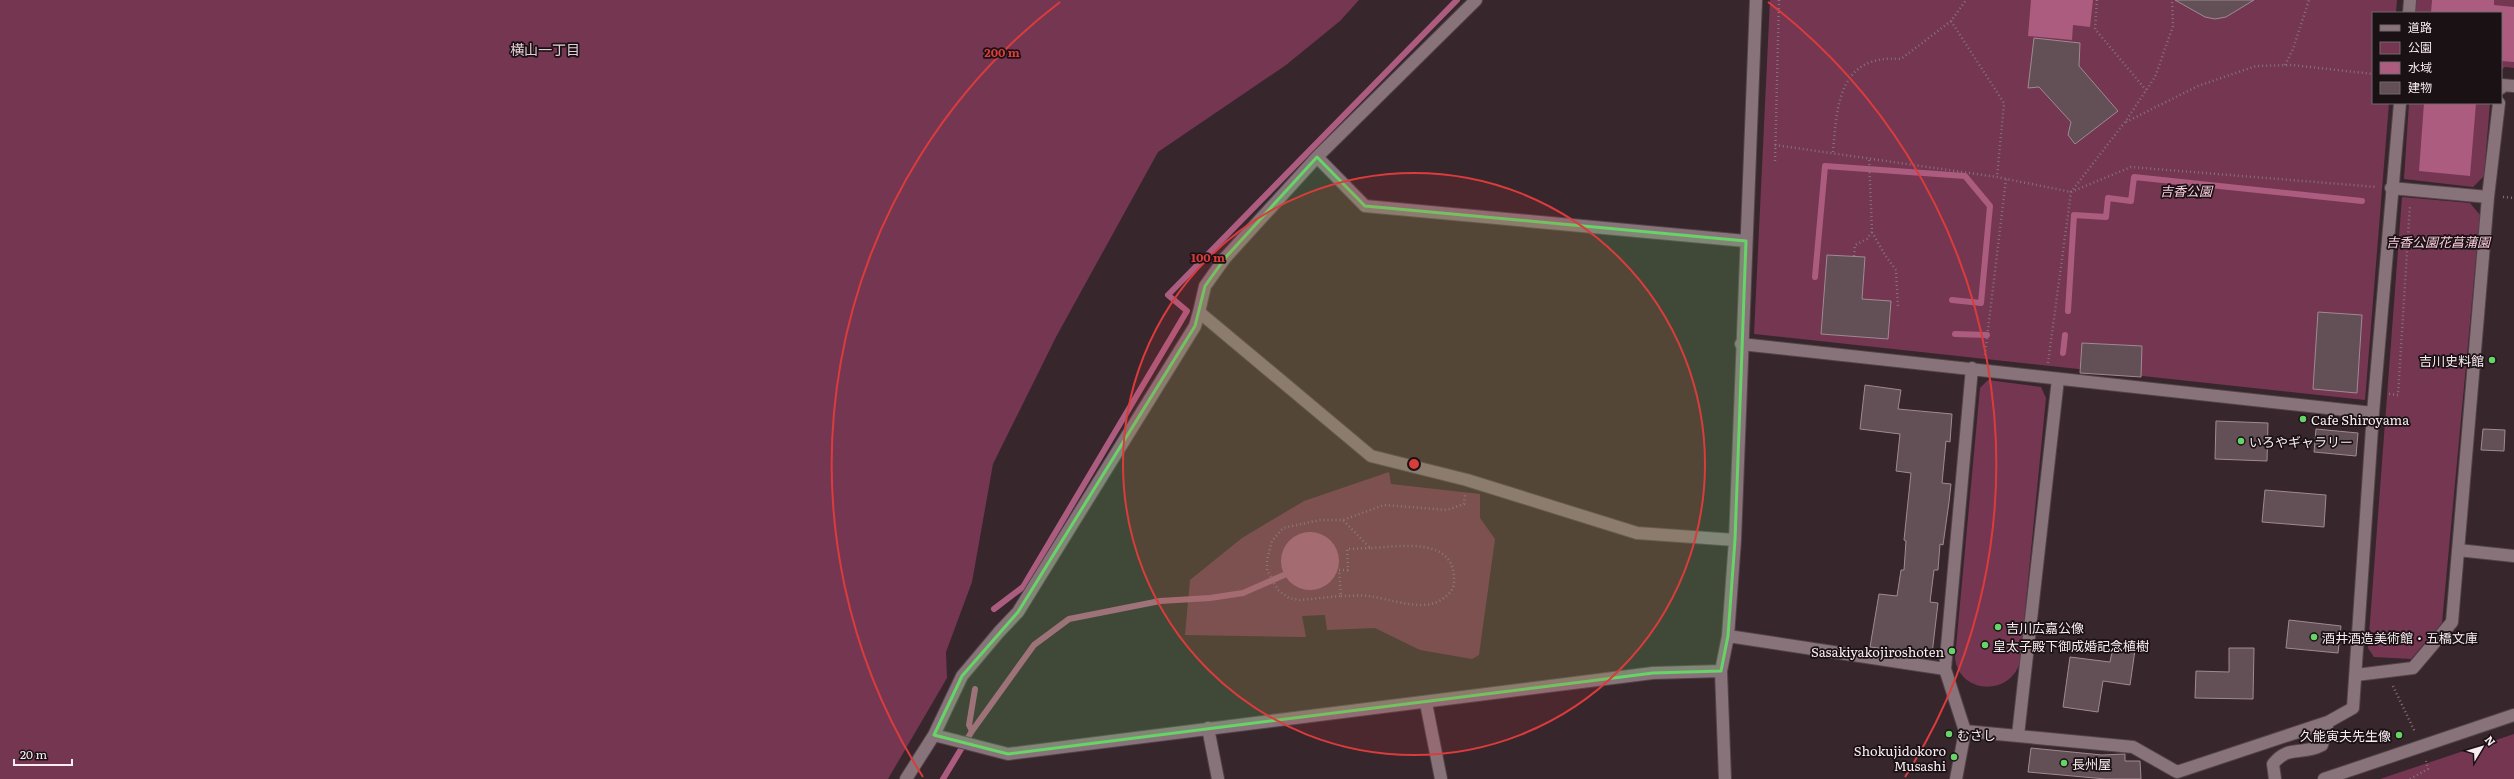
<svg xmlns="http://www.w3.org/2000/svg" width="2514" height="779" viewBox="0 0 2514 779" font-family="Literata,'Noto Sans JP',serif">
<rect width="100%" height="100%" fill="#37262c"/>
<!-- green -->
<path fill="#753652" d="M0,0h1359l-19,21 -54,44 -128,87 -102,185 -63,127 -21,118 -26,70 1,26 -59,101h-888z
M1770,0h627l-1,13h-23v90h16l-24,297 -611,-66z
M2415,0h99v68l-9,-1 -4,3v-57h-87z
M2409,103h81l-6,73 -11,11 -69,-8z
M2402,197l68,6 10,12 -38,408 -31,36 -37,-2 -6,-9z
M1988,380l53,7 5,11 -26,264c-10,35 -61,32 -65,-4l25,-270z
M1389,472l2,12 89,10v24l15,21 -16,116 -7,4 -52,-9 -45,-22 -48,2 -2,-15 -23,1 4,21 -121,-2 5,-55 52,-42 62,-37z
M2514,734v45h-134z"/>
<!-- water -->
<path fill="#ac5c7f" d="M2031,0h62l-3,27 -17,-2 -1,15 -44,-4z
M2432,0h62v5l20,2v55l-13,-1v-48h-70z
M2424,103h52l-6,73 -51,-5z
M1281 561a29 29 0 1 1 58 0a29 29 0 1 1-58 0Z"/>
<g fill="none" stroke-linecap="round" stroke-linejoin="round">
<!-- stream -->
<path stroke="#ac5c7f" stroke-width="6" d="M1815,277l10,-111 140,10 25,30 -9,97 -29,-3
M2068,311l6,-96 32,2 2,-19 23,3 3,-24 228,24
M1955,334l32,1
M2063,353l2,-18
M994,609l29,-22 164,-276 -19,-16 289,-295
M972,731l-3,-6 6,-36
M943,779l29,-48 62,-86 35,-26 91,-18 50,-3 33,-5 41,-18"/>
</g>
<!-- building -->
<path fill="#634f56" stroke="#a08a92" d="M2175,0h79l-28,17 -11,2 -10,-2z
M2034,38l46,5 -1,23 39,45 -43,33 -7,-9 3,-13 -32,-35 -11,1z
M1827,255l38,2 -3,42 29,2 -3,38 -67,-5z
M2318,312l44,3 -5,78 -44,-4z
M2082,343l60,3 -1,31 -61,-4z
M1865,385l36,5 -3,19 54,5 -2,28 -4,-1 -4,42 9,1 -2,18 -6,43 -3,-1 -2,26h-4l-4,32 8,1 -6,51 -62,-7 9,-53 18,2 4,-26h3l2,-29 -2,-1 7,-67 -15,-2 4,-37 -40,-5z
M2216,421l52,2 -1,38 -52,-2z
M2316,429l42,4 -2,23 -42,-4z
M2483,429l22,1 -1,21 -23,-1z
M2265,490l61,5 -2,32 -62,-5z
M2289,620l52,6 -3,27 -52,-5z
M2113,647l22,3 -5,35 -27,-4 -5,31 -35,-5 7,-50 40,5z
M2229,648h25l-1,51 -58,-1 1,-27 33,1z
M2031,748l71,7 23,-1v7h15l1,18h-35l-78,-7z"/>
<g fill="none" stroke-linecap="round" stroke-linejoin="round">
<defs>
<path id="minor" d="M1476,0l-159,157 -92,101 -20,28 -6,26 172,144 96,24 170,53 98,7
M2409,13l1,-13
M2501,88v-3l13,1
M1317,157l48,49 381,35
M2391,188l97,9
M1741,344l632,69
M2458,550l56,6
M1728,636l217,33
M2356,675l57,-7 39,-46 36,-425 11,-94
M1426,703l15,76
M1208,728l10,51
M1965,731l168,16 44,25 151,-50 25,-14 20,-295 27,-310
M934,735l74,19 645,-81 68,-2
M2018,735l40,-356
M906,779l28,-44 28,-59 37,-44 19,-20 177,-286 4,-14
M1725,779l-4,-108 7,-35 7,-96 21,-540
M1956,779l9,-48 -20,-62 27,-301
M2275,779l-2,-15c16,-20 29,-8 49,-19l6,-23
M2324,779l190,-64"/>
</defs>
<!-- minor casing -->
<use href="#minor" stroke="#53444a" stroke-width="14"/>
<!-- path -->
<path stroke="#837379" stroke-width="2.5" stroke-dasharray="1 3" stroke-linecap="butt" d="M2097,0l-2,29 51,61
M1951,21l53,82 -7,74
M2285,65l8,-16 16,-49
M2126,122l72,-36 58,-20 36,-1 81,9
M1775,145l222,32 74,15 60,-25 246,20
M1833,152c4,-48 6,-98 68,-93l50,-38 15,-21
M1775,161l4,-161
M2503,197l11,1
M1872,232l13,23 11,15 2,37
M1854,256l1,-11 12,-6 5,-7 -3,-75
M1985,355l21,-176
M2048,363l23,-171 54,-70 30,-45 18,-51 -1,-26
M2389,394l9,1 12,-190
M1370,548l-23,1 1,21h-9l2,26 -41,4 -11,-2 -11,-8 -11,-20v-10l5,-19 11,-13 37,-8h23l41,-15 63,5 17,-6 1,-9
M1341,596c9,0 19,-1 28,0 20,3 46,13 66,7 9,-4 19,-11 19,-21 2,-47 -54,-35 -84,-34l-27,-28
M2393,686l22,46
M2410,779l18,-10 -2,-8"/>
<!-- minor -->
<use href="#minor" stroke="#89737b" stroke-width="12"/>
</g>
<!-- marked area -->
<path fill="#66d466" fill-opacity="0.2" stroke="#66d466" stroke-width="3" stroke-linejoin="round" d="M1317,157l48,49 381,35 -11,299 -7,96 -7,35 -68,2 -645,81 -74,-19 28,-59 56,-64 177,-286 10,-40 20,-28z"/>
<!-- distance rings -->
<circle cx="1414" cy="464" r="291" fill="#da3c3c" fill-opacity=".12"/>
<g fill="none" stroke="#da3c3c" stroke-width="2">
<circle cx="1414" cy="464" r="291"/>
<path d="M923 777A582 582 0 0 1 1060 2M1768 2A582 582 0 0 1 1905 777"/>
</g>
<!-- markers -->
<g fill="#66d466" stroke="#191114" stroke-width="1.5">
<circle cx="2492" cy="360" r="4"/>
<circle cx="2303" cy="419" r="4"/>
<circle cx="2241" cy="441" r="4"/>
<circle cx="1998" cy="627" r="4"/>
<circle cx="2314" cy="637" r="4"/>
<circle cx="1985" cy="645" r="4"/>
<circle cx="1952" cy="651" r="4"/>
<circle cx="1949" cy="734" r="4"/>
<circle cx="2399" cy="735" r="4"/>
<circle cx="1954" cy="757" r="4"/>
<circle cx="2064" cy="763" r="4"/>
</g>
<g text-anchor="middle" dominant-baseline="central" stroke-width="3.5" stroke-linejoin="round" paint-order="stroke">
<!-- park labels -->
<g font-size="13" font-style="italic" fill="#fccddf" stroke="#191114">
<text x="2186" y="190">吉香公園</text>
<text x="2438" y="241">吉香公園花菖蒲園</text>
</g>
<!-- poi labels -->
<g font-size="13" fill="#faedf2" stroke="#191114" text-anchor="start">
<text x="2484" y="360" text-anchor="end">吉川史料館</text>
<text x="2311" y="419">Cafe Shiroyama</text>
<text x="2249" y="441">いろやギャラリー</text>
<text x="2006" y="627">吉川広嘉公像</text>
<text x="2322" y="637">酒井酒造美術館・五橋文庫</text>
<text x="1993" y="645">皇太子殿下御成婚記念植樹</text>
<text x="1944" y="651" text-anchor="end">Sasakiyakojiroshoten</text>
<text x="1957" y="734">むさし</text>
<text x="2391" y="735" text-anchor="end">久能寅夫先生像</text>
<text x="1946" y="750" text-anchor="end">Shokujidokoro<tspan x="1946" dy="15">Musashi</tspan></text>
<text x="2072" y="763">長州屋</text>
</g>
<!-- neighbourhood labels -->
<g font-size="14" fill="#e5cdd6" stroke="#191114">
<text x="545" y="49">横山一丁目</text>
</g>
</g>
<circle cx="1414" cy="464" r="6" fill="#da3c3c" stroke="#191114" stroke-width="2"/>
<g font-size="12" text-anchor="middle" font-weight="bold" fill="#da3c3c" stroke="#191114" stroke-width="3.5" stroke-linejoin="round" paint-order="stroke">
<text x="1002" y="57">200 m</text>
<text x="1208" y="262">100 m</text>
</g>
<!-- legend -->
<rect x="2372" y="12" width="130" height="92" fill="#191114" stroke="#73696d"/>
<rect x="2380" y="25" width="20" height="6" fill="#89737b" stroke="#73696d"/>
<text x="2408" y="32" font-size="12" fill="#faedf2">道路</text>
<rect x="2380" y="42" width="20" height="12" fill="#753652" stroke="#73696d"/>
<text x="2408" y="52" font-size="12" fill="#faedf2">公園</text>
<rect x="2380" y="62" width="20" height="12" fill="#ac5c7f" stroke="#73696d"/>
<text x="2408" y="72" font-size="12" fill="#faedf2">水域</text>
<rect x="2380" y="82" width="20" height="12" fill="#634f56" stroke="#73696d"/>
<text x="2408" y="92" font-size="12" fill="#faedf2">建物</text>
<!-- north arrow -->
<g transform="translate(2482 747) rotate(52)" stroke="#191114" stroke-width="3" paint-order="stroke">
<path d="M0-3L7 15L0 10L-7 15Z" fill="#faedf2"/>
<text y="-6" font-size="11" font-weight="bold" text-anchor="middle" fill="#faedf2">N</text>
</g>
<!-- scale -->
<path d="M14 759v6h58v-6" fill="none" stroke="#faedf2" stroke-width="2"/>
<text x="20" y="759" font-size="12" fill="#faedf2" stroke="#191114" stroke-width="3" paint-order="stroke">20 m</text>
</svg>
